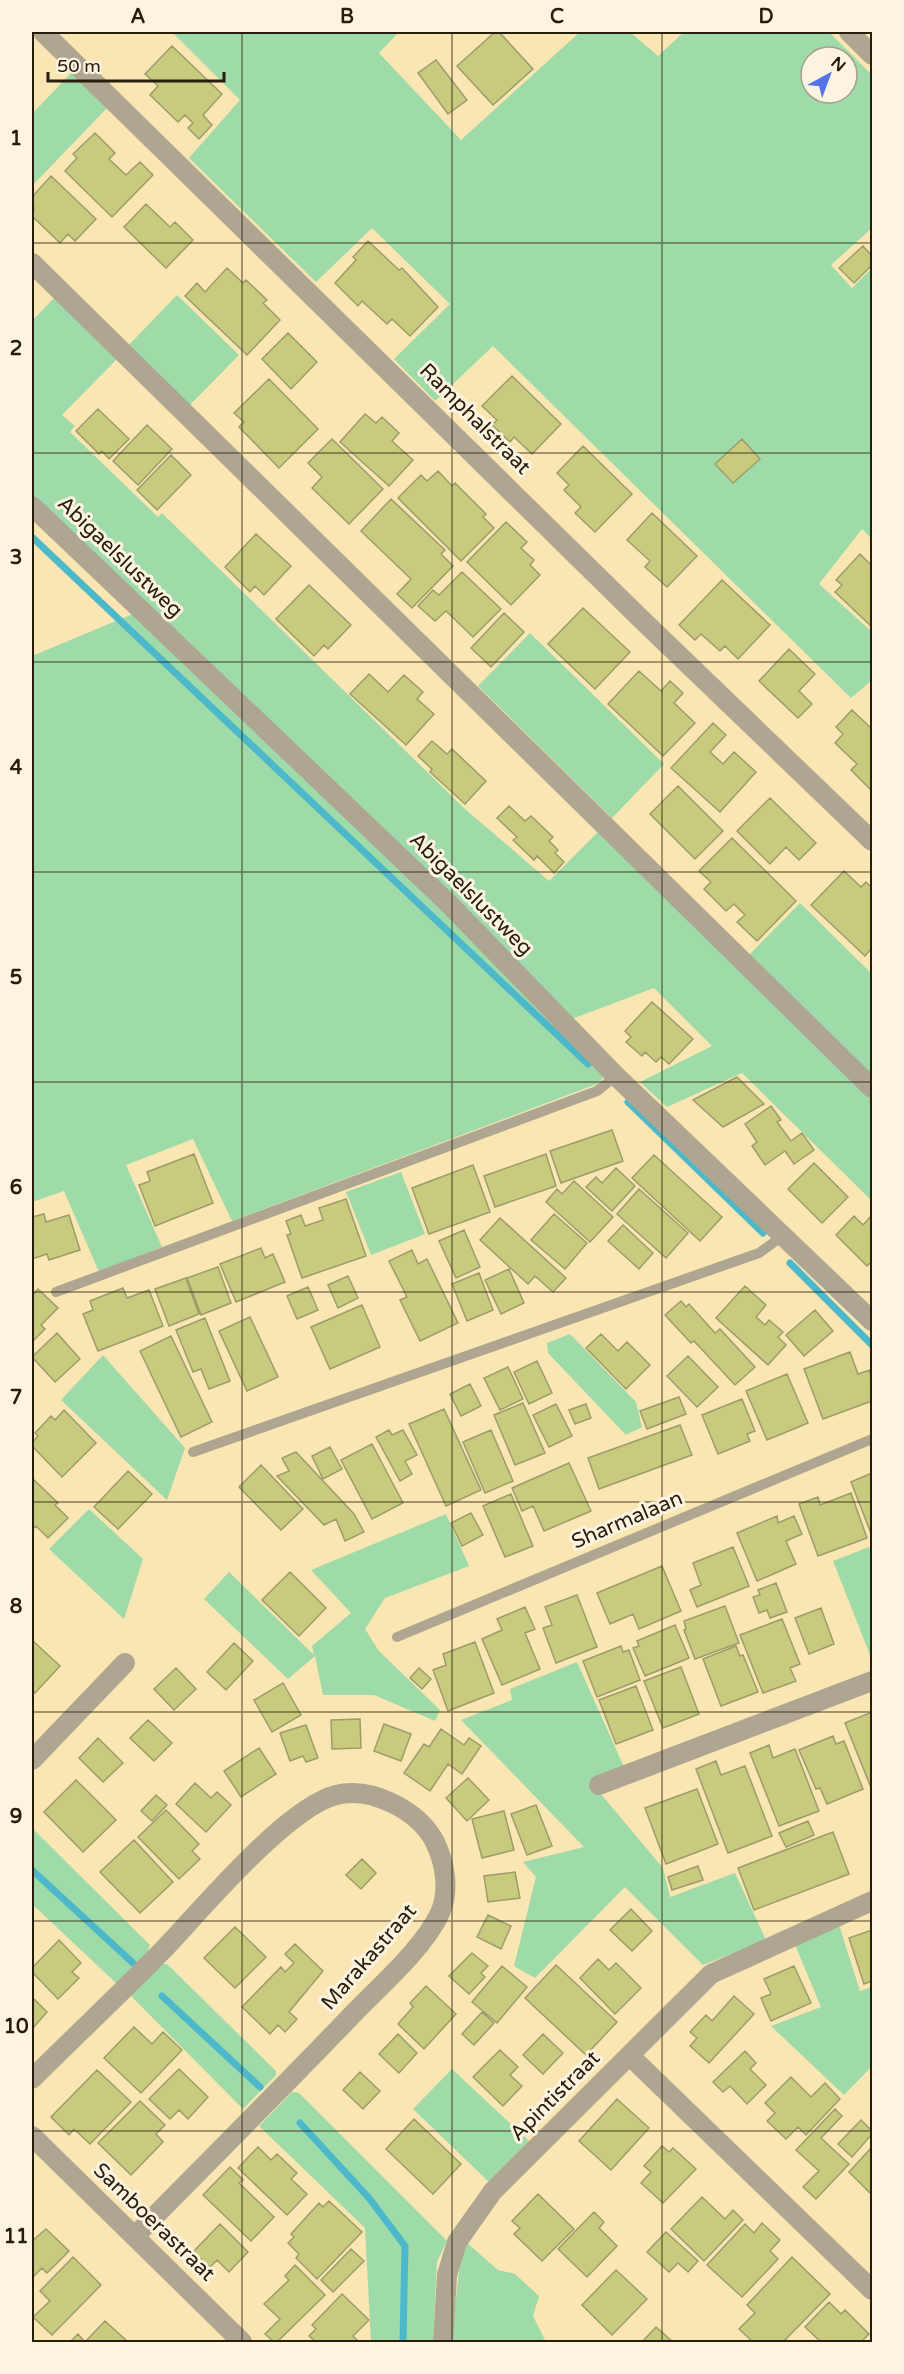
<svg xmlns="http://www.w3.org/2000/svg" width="904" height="2374" viewBox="0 0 904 2374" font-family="'Varela Round',sans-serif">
<rect width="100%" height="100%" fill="#fae6b2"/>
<!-- green -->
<path fill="#9edba9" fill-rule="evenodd" d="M172,32h227l-20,21 82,87 119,-108h50l28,24 26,-24h145l43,43v153l-41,37 21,23 20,-20v271l-10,-10 -43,55 53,48v48l-21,18 -358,-352 -58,55 -41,-42 56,-55 -78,-76 -56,54 -127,-124 51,-58zM811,57h36v36h-36z
M72,72l36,35 -76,79v-72z
M177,295l62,60 -52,53 -61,-60z
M55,297l63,61 -56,57 13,11 -5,6 88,85 4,-4 303,296 84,72 52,-52 271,269v103l-130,-128 -75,34 -27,-25 72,-36 -58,-58 -85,32 -534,-520 -3,-4v-175z
M135,613l304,291 168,170 -10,10 -365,137 -39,-82 -67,26 36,82 -63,25 -35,-81 -32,11v-546z
M530,633l134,131 -52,54 -134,-132z
M800,903l72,71v106l-125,-123z
M401,1172l24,62 -54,21 -25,-63z
M570,1334l66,68 6,25 -16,8 -78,-82 -1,-10z
M103,1355l82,93 -18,52 -106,-100z
M89,1509l54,50 -19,60 -75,-70z
M446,1514l23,52 -84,32 -20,31 14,22 61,59 -5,11 -61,-26h-51l-8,-39 -27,23 -84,-80 25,-27 85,83 -2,-9 39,-33 -40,-43z
M869,1547l3,9v104l-39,-99z
M577,1662l47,105 -34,14 73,87 7,29 65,-24 31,67 -63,25 -78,-78 -90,91 -21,-12 22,-89 -13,-15 61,-15 -123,-127 51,-20 -2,-11z
M32,1828l118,117 -3,8 -31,30 -84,-79z
M839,1925l21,66 12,-4v79l-28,29 -73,-69 50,-19 -26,-62z
M162,1964h5l109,107v4l-33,34 -112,-113z
M452,2069l77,72 -39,42 -77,-74z
M292,2092l7,1 148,148 -10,21 -4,80h-62l-6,-114 -106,-102z
M467,2243l31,27 17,4 24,22 -6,20 13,26h-95l10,-89z"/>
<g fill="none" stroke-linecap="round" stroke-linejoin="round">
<!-- stream -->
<path stroke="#4db8c9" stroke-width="7" d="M32,537l556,527
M628,1102l135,131
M790,1263l82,82
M32,1870l101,93
M162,1996l98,91
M300,2123l69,75 36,48 -2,96"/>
</g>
<!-- building -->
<path fill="#c8ca7d" stroke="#9c9d6a" stroke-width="1.5" d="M495,32h4l34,37 -40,36 -36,-39z
M172,46l50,48 -19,21 9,10 -13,14 -11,-11 5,-5 -8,-8 -7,7 -28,-27 8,-9 -13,-12z
M436,60l31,40 -19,14 -30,-41z
M95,133l20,20 -6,6 17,16 14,-13 13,13 -41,42 -47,-46 12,-13 -4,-4z
M51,176l45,43 -21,22 -7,-7 -8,9 -28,-27 2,-7 -2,-12z
M146,204l24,23 5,-5 18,18 -27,28 -42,-41z
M368,241l31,29 3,-2 36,39 -28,29 -18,-17 -5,5 -25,-23 -4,5 -23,-23 21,-23 -3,-3z
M863,246l9,10v9l-18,18 -15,-15z
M227,268l16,15 3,-3 21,20 -4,3 17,17 -33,35 -62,-59 12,-13 8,9z
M288,333l29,29 -26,27 -29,-30z
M512,376l49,48 -29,30 -18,-17 -4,5 -18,-17 5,-5 -15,-14z
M269,379l49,50 -39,39 -40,-41 5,-5 -10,-9z
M98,409l31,30 -20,20 -7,-8 -3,3 -23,-23z
M365,414l11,9 6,-6 17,16 -7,8 21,19 -24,26 -49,-44z
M147,425l25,24 -34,36 -25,-24z
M332,439l51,50 -34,35 -37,-36 10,-11 -14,-14z
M742,439l18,20 -27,24 -18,-19z
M583,446l49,48 -37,38 -20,-19 6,-6 -17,-17 5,-5 -12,-12z
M171,455l20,20 -34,35 -20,-20z
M438,471l14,15 3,-3 31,31 -3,3 11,11 -33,33 -63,-63 23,-23 6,6z
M391,499l54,51 -4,4 12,12 -41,42 -15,-14 14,-15 -50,-48z
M652,513l45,43 -30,31 -22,-20 5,-6 -23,-21z
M506,522l21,20 -6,6 13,12 -4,5 10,10 -29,30 -44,-43z
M256,534l35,32 -27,29 -9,-9 -5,6 -25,-25z
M860,554l12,12v61l-37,-35 7,-7 -6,-5z
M462,572l39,37 -28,28 -27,-26 -11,10 -17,-15 15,-16 6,5z
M722,580l48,45 -32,34 -13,-13 -5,5 -19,-17 -6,6 -16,-15z
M309,585l42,40 -23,24 -4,-4 -10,11 -38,-37z
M583,608l47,44 -35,37 -47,-45z
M504,613l20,19 -33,35 -20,-19z
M789,649l26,25 -16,17 13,13 -14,14 -39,-37z
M639,671l22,20 9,-10 13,12 -9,10 21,20 -32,33 -55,-52z
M369,674l19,18 16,-17 19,17 -6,7 17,15 -28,31 -56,-51z
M852,710l20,19v62l-21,-21 6,-6 -22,-21 8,-9 -7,-7z
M713,723l13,12 -16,17 13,12 11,-12 22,20 -36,40 -49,-44z
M432,741l15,13 5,-5 34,32 -21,23 -35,-32 2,-3 -14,-13z
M678,786l45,45 -28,28 -45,-45z
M770,798l46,45 -17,17 -13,-13 -16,17 -33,-33z
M509,806l16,15 6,-5 22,21 -4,4 9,9 -3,3 9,9 -10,11 -17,-17 -3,4 -21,-20 4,-3 -20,-19z
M732,838l64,63 -39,40 -20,-19 8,-7 -11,-11 -8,7 -22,-22 7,-7 -12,-11z
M844,871l17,16 5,-5 6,6v60l-7,8 -54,-51z
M652,1002l41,37 -24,25 -8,-7 -5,5 -11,-10 -3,4 -16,-14 5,-5 -6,-6z
M737,1077l27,27 -41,23 -30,-27z
M771,1106l10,14 -4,2 14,19 11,-8 12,17 -20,14 -9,-13 -20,14 -13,-19 5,-4 -12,-18z
M612,1130l11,31 -62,22 -11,-32z
M194,1154l19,49 -58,23 -16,-41 11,-4 -3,-9z
M546,1154l10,32 -61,21 -11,-31z
M654,1155l68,62 -22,24 -68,-63z
M814,1163l34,34 -26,26 -34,-34z
M473,1165l17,47 -61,22 -17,-46z
M616,1168l19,18 -23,25 -26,-24 10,-10 6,6z
M574,1181l39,36 -23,25 -44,-40 11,-13 5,5z
M639,1189l49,44 -22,25 -49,-44z
M346,1199l20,57 -64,22 -15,-43 4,-1 -5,-13 15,-6 4,11 18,-6 -4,-12z
M44,1214l2,8 23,-7 11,35 -31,10 -2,-6 -15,5v-42z
M554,1214l33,29 -22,26 -34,-29z
M872,1215v46l-5,5 -31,-31 18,-19 9,9z
M500,1218l66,60 -13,14 -18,-16 -7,8 -48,-44z
M623,1225l30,28 -14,16 -31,-28z
M464,1230l16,37 -24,11 -17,-37z
M261,1248l4,10 8,-4 12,28 -49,20 -16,-38z
M412,1250l6,14 9,-5 31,64 -38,18 -20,-41 7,-3 -18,-36z
M218,1267l13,36 -30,12 -14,-37z
M509,1269l15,34 -23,11 -16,-34z
M479,1273l14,37 -26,11 -15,-37z
M348,1276l10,22 -20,10 -10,-23z
M186,1278l13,36 -30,12 -14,-37z
M745,1286l21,19 -10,12 9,8 4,-5 14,12 -5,5 8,8 -18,20 -52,-47z
M308,1287l10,23 -21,9 -10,-23z
M123,1288l4,10 22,-8 14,36 -65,25 -15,-37 10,-4 -3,-9z
M38,1289l20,19 -17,17 4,4 -13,13v-46z
M681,1301l5,6 3,-3 26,29 5,-4 35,38 -20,18 -41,-44 -3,2 -26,-28z
M362,1305l18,42 -50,22 -19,-42z
M815,1310l18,21 -29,25 -18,-21z
M250,1317l28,60 -31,14 -28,-60z
M205,1318l25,63 -21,8 -8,-20 -8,3 -17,-42z
M57,1333l23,26 -25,23 -23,-25z
M601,1334l17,17 9,-9 23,23 -24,24 -40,-41z
M171,1336l41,86 -31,15 -41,-86z
M850,1352l8,22 12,-4 2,31 -49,18 -19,-50z
M688,1356l30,31 -21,20 -30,-31z
M537,1361l15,32 -23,11 -15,-32z
M508,1367l15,32 -23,11 -16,-32z
M787,1374l21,49 -41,17 -21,-49z
M470,1384l11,22 -20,10 -11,-22z
M679,1397l7,17 -39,15 -7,-18z
M742,1399l13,32 -8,3 3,7 -32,13 -16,-39z
M523,1403l22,50 -30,12 -21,-50z
M556,1404l16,32 -23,11 -16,-32z
M586,1404l5,14 -16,6 -6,-14z
M444,1409l37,81 -35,16 -37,-82z
M64,1410l32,33 -34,34 -30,-31v-3l6,-7 -3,-3 16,-17 4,4z
M680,1425l12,30 -93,34 -11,-31z
M389,1430l3,5 11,-5 14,25 -12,6 7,13 -12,7 -24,-44z
M491,1430l22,51 -28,12 -22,-51z
M372,1444l31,59 -31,16 -31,-59z
M330,1447l12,22 -19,10 -11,-23z
M296,1452l58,62 10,18 -19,9 -9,-22 -12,6 -47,-49 12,-5 -7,-13z
M569,1463l22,48 -47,20 -11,-25 -11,5 -10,-23z
M261,1465l42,44 -22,21 -42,-43z
M128,1471l24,23 -34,35 -24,-22z
M872,1473v63l-21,-54z
M32,1478l26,25 -3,2 13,13 -20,20 -12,-12 -4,4z
M851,1493l16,45 -49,18 -19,-52 19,-7 2,8z
M511,1494l22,52 -28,11 -22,-51z
M471,1513l12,22 -21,11 -11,-23z
M777,1516l1,7 16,-7 8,18 -16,7 10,23 -39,17 -20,-48z
M733,1547l16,39 -52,21 -7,-17 11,-5 -8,-22z
M662,1566l19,45 -42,18 -6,-15 -23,10 -13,-31z
M290,1572l36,36 -27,28 -37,-36z
M776,1583l11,29 -17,6 -3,-8 -8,3 -6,-16 7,-2 -2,-5z
M577,1595l20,52 -41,16 -13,-35 9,-3 -7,-18z
M725,1606l14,37 -44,16 -11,-29 2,-1 -2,-8z
M525,1607l10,22 -10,4 15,36 -38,16 -20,-46 20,-9 -5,-11z
M821,1608l13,36 -25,10 -14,-36z
M782,1619l18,45 -10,4 6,13 -33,12 -23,-58z
M675,1625l14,33 -44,18 -12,-28 6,-2 -2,-5z
M32,1640l28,26 -25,27 -3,-2z
M475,1642l19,51 -46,18 -15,-41 13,-5 -3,-11z
M234,1643l19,18 -27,29 -19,-18z
M621,1646l2,6 6,-2 11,30 -43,17 -14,-36z
M736,1646l4,10 3,-1 15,37 -37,14 -18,-47z
M681,1667l18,47 -36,14 -19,-47z
M176,1668l20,21 -22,21 -20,-21z
M419,1668l12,11 -9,10 -12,-11z
M283,1683l18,32 -29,17 -18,-32z
M636,1686l17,44 -37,14 -17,-44z
M872,1712v78l-27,-67z
M360,1719l1,29 -29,1 -1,-29z
M148,1720l24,23 -18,18 -24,-23z
M384,1724l27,10 -10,27 -27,-10z
M306,1725l12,33 -12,4 -3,-6 -13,5 -10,-28z
M441,1729l23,16 5,-7 12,8 -19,28 -14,-10 -18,27 -26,-18 20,-29 5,3z
M833,1736l3,8 8,-3 19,48 -36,15 -7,-16 -4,1 -17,-39z
M98,1738l25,25 -20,19 -24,-24z
M769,1745l4,13 22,-9 24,62 -40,15 -29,-73z
M259,1748l17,26 -35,23 -17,-26z
M716,1761l5,14 24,-9 27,70 -44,17 -32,-84z
M468,1778l21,22 -22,21 -21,-23z
M76,1780l40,40 -33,32 -39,-40z
M195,1783l16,15 6,-6 14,13 -25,27 -30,-28z
M697,1789l21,55 -52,20 -21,-56z
M156,1795l11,10 -15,16 -11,-10z
M536,1805l16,41 -25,9 -16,-41z
M166,1810l33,34 -7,7 8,8 -21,20 -41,-42z
M504,1811l10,39 -32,8 -10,-39z
M808,1821l6,14 -28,12 -7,-14z
M833,1832l16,42 -95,36 -16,-42z
M134,1840l39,42 -33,31 -40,-41z
M362,1859l14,14 -15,16 -15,-14z
M698,1866l5,14 -31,10 -4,-13z
M515,1872l5,26 -32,4 -4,-26z
M631,1909l21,22 -20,20 -22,-21z
M488,1915l23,11 -10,23 -24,-12z
M235,1927l31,30 -31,31 -31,-30z
M872,1930v51l-8,3 -15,-46z
M59,1940l22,23 -9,9 7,6 -21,21 -26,-27v-4z
M295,1944l28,27 -34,41 8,7 -12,13 -7,-7 -8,9 -28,-27 39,-40 4,5 9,-9 -9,-9z
M472,1953l16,13 -7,7 4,4 -16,17 -20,-18z
M598,1959l11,11 7,-7 25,25 -26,26 -35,-36z
M556,1965l61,57 -31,33 -61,-57z
M502,1966l25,21 -30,36 -25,-21z
M794,1966l17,37 -40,18 -10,-23 10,-4 -7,-15z
M426,1986l30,28 -32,35 -26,-25 15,-17 -3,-4z
M734,1996l20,18 -45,49 -19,-17 7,-8 -7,-6 16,-17 6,6z
M32,1997l15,15 -15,17z
M482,2012l12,11 -20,22 -12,-11z
M134,2027l18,17 11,-12 19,18 -41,43 -37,-35z
M398,2034l19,19 -18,20 -20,-19z
M543,2034l20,19 -20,21 -20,-19z
M500,2050l18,17 -8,8 12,11 -19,20 -30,-29z
M745,2051l11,12 -6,6 16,16 -19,19 -17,-18 -7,6 -10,-10z
M179,2069l29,28 -20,22 -9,-9 -9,9 -21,-20z
M97,2070l34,32 -41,42 -16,-15 -5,6 -18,-18z
M360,2072l20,19 -17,18 -20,-19z
M791,2077l20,20 14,-14 15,16 -34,36 -8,-8 -12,12 -19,-18 8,-8 -10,-10z
M617,2099l32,29 -38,42 -32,-29z
M140,2101l25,24 -9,9 7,8 -32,33 -33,-32z
M835,2109l7,7 -21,22 28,26 -33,35 -13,-12 16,-16 -23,-21z
M414,2119l47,45 -28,30 -47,-45z
M861,2120l11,11v3l-20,23 -14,-13z
M662,2146l7,6 4,-4 23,21 -33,34 -22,-20 10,-11 -7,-6z
M258,2147l13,13 6,-6 20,19 -6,6 16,15 -20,21 -49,-47z
M872,2147v48l-23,-23z
M230,2167l13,13 -4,3 35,34 -23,24 -48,-46z
M538,2194l36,35 -32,32 -28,-27 6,-6 -8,-7z
M702,2197l23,22 8,-9 10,10 -39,41 -33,-32z
M329,2201l33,31 -45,47 -21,-21 3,-4 -11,-11 6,-6 -3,-3 28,-31 4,4z
M594,2212l10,10 -5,6 18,18 -30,31 -29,-28z
M762,2223l18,17 -10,11 8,8 -36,38 -35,-32 38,-41 9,9z
M220,2224l28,28 -19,20 -12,-12 -7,7 -17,-15z
M46,2229l23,22 -22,22 -5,-5 -10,10v-37z
M666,2232l32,29 -10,11 -10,-9 -9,9 -22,-20z
M351,2249l13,12 -31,31 -12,-12z
M73,2257l28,28 -49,50 -19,-18 17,-16 -10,-10z
M792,2257l38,37 -47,48h-30l-14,-13 16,-16 -8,-8z
M295,2265l30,30 -48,47h-3l-9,-8 15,-15 -16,-15 25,-24 -4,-4z
M616,2270l31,29 -35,36 -30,-30z
M342,2294l27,26 -16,16 6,6h-43l-7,-6 7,-7 -4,-4z
M829,2302l12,12 4,-4 24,24 -8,8h-40l-16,-15z
M105,2321l23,21h-58l8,-8 7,8z
M656,2327l17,15h-31z"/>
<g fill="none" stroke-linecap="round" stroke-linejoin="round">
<!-- lane -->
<path stroke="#afa691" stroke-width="10" d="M56,1292l541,-201 19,-15
M193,1452l566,-199 25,-18
M397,1637l475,-198"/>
<!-- street -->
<path stroke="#afa691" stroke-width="20" d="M43,32l596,585 233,224
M849,32l23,23
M32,263l840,825
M32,506l416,397 168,173 256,245
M32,1760l93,-97
M599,1785l273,-104
M630,2056l242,234
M32,2079c44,-44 89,-86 132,-130 38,-40 122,-141 172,-154 35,-9 82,15 99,47 10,21 15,49 5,71 -17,36 -59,72 -86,100 -72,75 -146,149 -219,223
M32,2136l210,206
M443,2342l4,-67 10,-33 36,-51 218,-217 161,-73"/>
</g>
<!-- grid -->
<path fill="none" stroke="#261e0a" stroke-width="1.5" stroke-opacity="0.55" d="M242,32v2310M452,32v2310M662,32v2310M32,243h840M32,453h840M32,662h840M32,872h840M32,1082h840M32,1292h840M32,1502h840M32,1712h840M32,1921h840M32,2131h840"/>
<g text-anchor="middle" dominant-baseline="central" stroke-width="6" stroke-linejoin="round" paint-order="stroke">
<!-- street labels -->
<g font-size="21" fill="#261e0a" stroke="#fcf4e0">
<text transform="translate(475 419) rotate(45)">Ramphalstraat</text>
<text transform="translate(120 557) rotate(44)">Abigaelslustweg</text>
<text transform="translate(471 894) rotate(45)">Abigaelslustweg</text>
<text transform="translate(627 1520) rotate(-23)">Sharmalaan</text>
<text transform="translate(369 1957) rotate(-49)">Marakastraat</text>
<text transform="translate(555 2096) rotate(-45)">Apintistraat</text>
<text transform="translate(154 2222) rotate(44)">Samboerastraat</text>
</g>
</g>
<!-- border -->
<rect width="904" height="2374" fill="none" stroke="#fcf4e0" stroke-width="66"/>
<!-- north arrow -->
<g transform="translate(829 75) rotate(41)"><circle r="28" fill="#fcf4e0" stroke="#a69e8a" stroke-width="1.5"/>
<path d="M0-4.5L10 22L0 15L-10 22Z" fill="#5674e9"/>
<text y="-9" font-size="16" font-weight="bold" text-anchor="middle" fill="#261e0a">N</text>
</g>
<!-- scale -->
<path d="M48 72v9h176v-9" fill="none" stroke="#261e0a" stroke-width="3"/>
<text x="57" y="72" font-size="18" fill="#261e0a" stroke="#fcf4e0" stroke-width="4.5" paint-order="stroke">50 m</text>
<rect x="33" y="33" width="838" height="2308" fill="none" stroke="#261e0a" stroke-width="2"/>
<g font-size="20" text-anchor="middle" font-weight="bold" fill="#261e0a">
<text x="138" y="23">A</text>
<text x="347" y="23">B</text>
<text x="557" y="23">C</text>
<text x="766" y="23">D</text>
<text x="16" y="145">1</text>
<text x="16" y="355">2</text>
<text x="16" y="564">3</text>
<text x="16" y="774">4</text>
<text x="16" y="984">5</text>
<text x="16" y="1194">6</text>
<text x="16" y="1404">7</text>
<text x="16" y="1613">8</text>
<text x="16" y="1823">9</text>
<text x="16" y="2033">10</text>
<text x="16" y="2243">11</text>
</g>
</svg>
